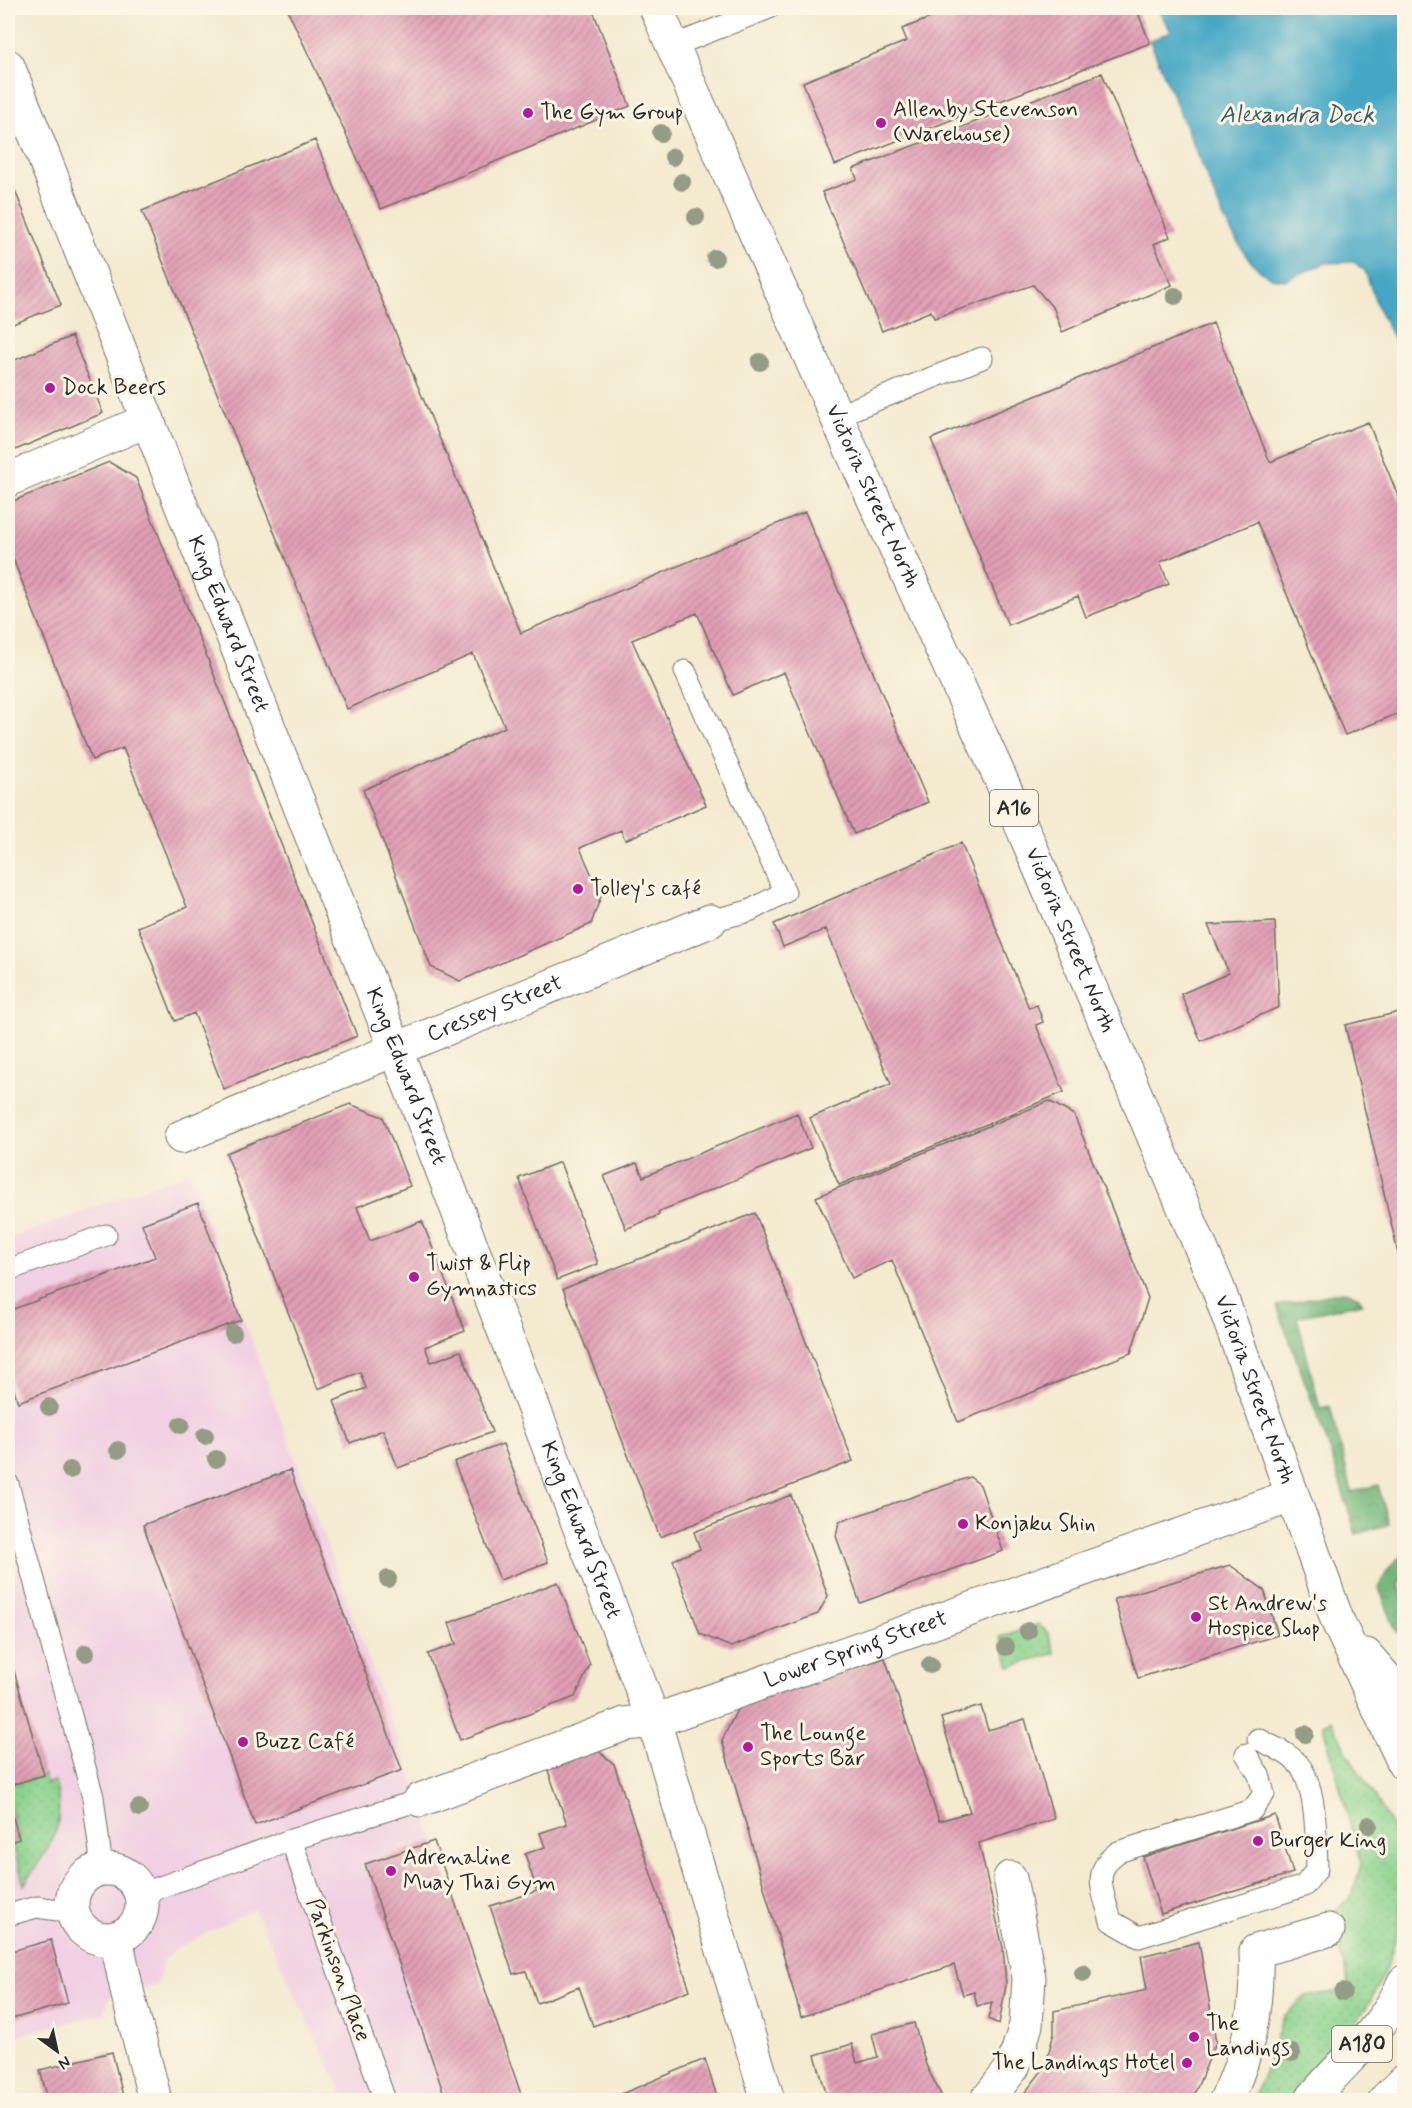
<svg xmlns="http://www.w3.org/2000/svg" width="1412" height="2108" viewBox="0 0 1412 2108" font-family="Mynerve,sans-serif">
<defs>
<pattern id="grass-dots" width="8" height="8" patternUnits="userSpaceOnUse" patternTransform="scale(1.5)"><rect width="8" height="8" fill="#8bd38e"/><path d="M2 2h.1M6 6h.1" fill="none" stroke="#78b57b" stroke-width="1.8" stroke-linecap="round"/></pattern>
<pattern id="forest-crowns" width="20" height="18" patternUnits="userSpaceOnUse" patternTransform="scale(1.5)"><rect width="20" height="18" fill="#70b579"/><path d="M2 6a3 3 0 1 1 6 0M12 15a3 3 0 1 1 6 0" fill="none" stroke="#5c9363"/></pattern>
<pattern id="building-hatch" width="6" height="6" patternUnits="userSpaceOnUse" patternTransform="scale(1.5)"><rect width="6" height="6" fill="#e29fb6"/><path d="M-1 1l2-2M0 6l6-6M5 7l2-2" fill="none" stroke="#b78294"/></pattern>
</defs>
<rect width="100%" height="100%" fill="#fcf5e5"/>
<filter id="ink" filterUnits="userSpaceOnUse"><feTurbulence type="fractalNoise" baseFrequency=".0167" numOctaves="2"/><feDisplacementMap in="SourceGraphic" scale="12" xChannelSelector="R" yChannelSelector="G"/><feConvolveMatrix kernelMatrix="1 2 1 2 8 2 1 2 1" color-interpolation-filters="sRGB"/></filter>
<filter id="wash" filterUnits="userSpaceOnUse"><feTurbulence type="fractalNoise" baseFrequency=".008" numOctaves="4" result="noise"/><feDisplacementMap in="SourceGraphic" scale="24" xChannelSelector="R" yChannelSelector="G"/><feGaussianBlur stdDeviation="1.35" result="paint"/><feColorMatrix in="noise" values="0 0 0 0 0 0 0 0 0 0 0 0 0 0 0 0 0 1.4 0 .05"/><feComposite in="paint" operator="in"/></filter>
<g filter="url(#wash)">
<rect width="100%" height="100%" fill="#f4ead0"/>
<!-- built -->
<path fill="#f1d0e3" d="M190,1172l230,628 103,300h-177l-92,-191 -80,41 -11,12 -5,22 -47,12 -8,18 -95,24v-799z"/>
<!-- grass -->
<path fill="url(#grass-dots)" stroke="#5b7f5c" stroke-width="1.5" d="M1038,1624l10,9 7,20 -45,14 -10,-30z
M1332,1720c6,13 12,28 20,41 15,24 33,47 43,75 17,52 3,115 -23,162 -22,38 -55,70 -84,102h-34l30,-84 22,-20 45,-6 -22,-75 23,-18 9,-33 -38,-139z
M44,1775l2,9 9,-2c12,50 -6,63 -31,103l-12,-44 7,-2 -11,-42v-11z"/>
<!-- forest -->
<path fill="url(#forest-crowns)" stroke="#4e7052" stroke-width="1.5" d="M1346,1291l13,6 4,6 -66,14 23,91 10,-2 22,86 26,-7 11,39 -33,10 -28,-89 -51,-139z
M1404,1556v25l-5,1 5,25v34l-10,-15 -15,-38c5,-12 12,-27 25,-32z"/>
<!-- water -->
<path fill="#44a7c4" stroke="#386978" stroke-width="1.5" d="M1157,8h247v351l-26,-51 -13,-37 -11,-9 -28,1 -41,17 -14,-2 -11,-7 -13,-14 -21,-34 -76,-182 21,-10z"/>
<g id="blocks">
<!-- building -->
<path fill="url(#building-hatch)" d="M296,8h296l38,98 -249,103 -93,-198z
M947,8h189l14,35 -315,122 -32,-83 104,-41 -5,-12 46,-18z
M1102,73l68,164 -16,7 18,41 -110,47 -8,-23 -21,-24 -99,33 -3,-7 -49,20 -60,-139 35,-13 -4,-10z
M315,140l206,493 284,-121 123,290 -74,32 -70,-162 -51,23 -36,-82 -65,27 74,165 -81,35 -4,-10 -41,18 21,48 -10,28 -131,57 -29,-14 -68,-177 142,-63 -32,-73 -126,55 -205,-498z
M8,173l53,132 -53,21z
M1213,323l57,139 98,-40 36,89v200l-59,24 -88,-213 -97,40 9,22 -83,33 -8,-21 -70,29 -77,-186z
M72,336l31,77 -95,40v-90z
M109,462l27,16 221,558 -133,53 -30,-76 -19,8 -37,-94 49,-20 -64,-159 -31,12 -84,-214v-43z
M961,843l68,165 8,-3 6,17 -7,3 28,67 -225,93 -29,-67 81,-34 -65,-155 -43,18 -9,-23z
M1275,922l4,85 -78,34 -20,-47 48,-21 -21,-48z
M1404,1011v268l-59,-254z
M1049,1101l25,14 74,183 -17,55 -173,69 -66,-162 -40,18 -36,-81z
M350,1104l33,13 27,69 -53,21 13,34 52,-20 43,110 -40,16 6,15 30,-11 31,81 -94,36 -15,-38 -33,13 -16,-42 32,-13 -6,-16 -42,17 -92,-236z
M797,1113l14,35 -153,64 1,3 -33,14 -22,-53 33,-13 6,14z
M560,1162l38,102 -41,16 -38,-102z
M198,1203l43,117 -223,82 -10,-29v-62l147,-54 -13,-33z
M755,1213l98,248 -193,76 -97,-248z
M503,1444l45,118 -48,18 -46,-118z
M290,1470l112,300 -147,55 -112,-300z
M970,1477l10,8 23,66 -143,52 -24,-67 3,-14z
M791,1495l37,101 -10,18 -87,33 -31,-13 -27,-74 27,-11 -6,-17z
M1230,1565l34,25 14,45 -140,43 -24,-79z
M558,1582l32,83 -15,32 -115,43 -32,-86 28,-10 -7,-21z
M8,1650l36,125 -36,11z
M885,1658l54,163 31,-9 -29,-94 40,-12 7,24 37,-11 29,100 -75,24 24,105 3,37 -7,39 -11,-5 4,-17 -15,4 -3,-14 -11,3 -9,-30 -153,52 -79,-277 18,-36z
M595,1748l19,16 76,226 -97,36 -14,-39 -42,16 -11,-32 -13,3 -23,-68 47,-15 -12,-37 20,-7 -5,-14 27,-9 -21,-59z
M8,1799l11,40 -11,4z
M1275,1815l18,58 -132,41 -18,-57z
M434,1841l45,131 44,128h-77l-81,-236z
M51,1940l17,63 -60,17v-68z
M1199,1942l17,100 -24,58h-173l26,-33 9,-34v-22l93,-21 -6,-34z
M914,2023l12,42 16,32 -6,3h-108l-13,-45 37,-11 5,19 21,-6 -6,-23z
M112,2052l12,48h-76l-8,-30z
M705,2059l13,41h-111z"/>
</g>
</g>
<g filter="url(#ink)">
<use href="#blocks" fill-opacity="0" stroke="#716e65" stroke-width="1.5"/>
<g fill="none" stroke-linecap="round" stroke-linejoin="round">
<defs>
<path id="service" d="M673,46l96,-38
M836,416l146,-58
M685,671l100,221 -36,19 -39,10
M8,1270l98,-35
M8,1484l85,313 9,71
M1246,1754l13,21 5,19 -12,16 -134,42c-28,20 -14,41 -7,69l28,16 165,-51 13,-17c-1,-29 0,-72 -14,-98 -8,-16 -30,-24 -45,-32
M291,1840l94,260
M141,1894l150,-54 129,-40
M8,1915l29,-8 35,5"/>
<g id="minor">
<path id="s1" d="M8,66l388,984 258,671 114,379"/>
<path d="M8,480l140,-60"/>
<path id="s2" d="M181,1137l529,-216"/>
<path id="s3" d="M420,1800l205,-76 29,-3 637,-225"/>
<circle cx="107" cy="1904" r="35"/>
<path d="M116,1938l12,57 27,105"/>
<path d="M987,2100l26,-33 13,-42 3,-47 -19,-100"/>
<path d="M1226,2100c24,-48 32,-96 30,-149l72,-21"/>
</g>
<path id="primary" d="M1311,2100c31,-38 74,-71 93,-118
M1385,2100l19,-19"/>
<g id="trunk">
<path id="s4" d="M656,8l194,439 167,368 201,473 120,334 66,141"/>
<path d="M1366,1655l38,44"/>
</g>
</defs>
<!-- service casing -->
<use href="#service" stroke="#716e65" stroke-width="23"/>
<!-- minor casing -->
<use href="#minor" stroke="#716e65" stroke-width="35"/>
<!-- primary casing -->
<use href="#primary" stroke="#716e65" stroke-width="35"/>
<!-- trunk casing -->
<use href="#trunk" stroke="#716e65" stroke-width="35"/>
<!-- service -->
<use href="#service" stroke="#fff" stroke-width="21"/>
<!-- minor -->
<use href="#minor" stroke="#fff" stroke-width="33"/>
<!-- primary -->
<use href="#primary" stroke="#fff" stroke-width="33"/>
<!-- trunk -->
<use href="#trunk" stroke="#fff" stroke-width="33"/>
</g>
<!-- trees -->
<g fill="#959c86">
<circle cx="661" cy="133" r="9"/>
<circle cx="673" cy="157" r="9"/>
<circle cx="682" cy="182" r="9"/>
<circle cx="696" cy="217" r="9"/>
<circle cx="715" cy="258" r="9"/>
<circle cx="1175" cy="296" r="9"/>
<circle cx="760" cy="362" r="9"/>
<circle cx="233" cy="1333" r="9"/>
<circle cx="49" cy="1407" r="9"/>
<circle cx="181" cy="1425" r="9"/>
<circle cx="205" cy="1436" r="9"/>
<circle cx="118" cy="1450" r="9"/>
<circle cx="216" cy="1459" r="9"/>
<circle cx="70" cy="1470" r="9"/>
<circle cx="388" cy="1579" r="9"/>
<circle cx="1028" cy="1631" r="9"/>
<circle cx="1006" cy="1647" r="9"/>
<circle cx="86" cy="1653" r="9"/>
<circle cx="930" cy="1665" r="9"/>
<circle cx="1305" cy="1734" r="9"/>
<circle cx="139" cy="1808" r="9"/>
<circle cx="1369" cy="1825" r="9"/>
<circle cx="1083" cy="1973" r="9"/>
<circle cx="1343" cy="1992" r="9"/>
<circle cx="1292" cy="2053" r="9"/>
</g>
</g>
<!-- markers -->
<g fill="#b5179e" stroke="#fcf5e5" stroke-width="2">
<circle cx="528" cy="113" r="6"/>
<circle cx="881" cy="123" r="6"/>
<circle cx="50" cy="388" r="6"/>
<circle cx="578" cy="889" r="6"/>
<circle cx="414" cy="1277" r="6"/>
<circle cx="963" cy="1524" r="6"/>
<circle cx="1196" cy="1617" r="6"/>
<circle cx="243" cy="1742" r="6"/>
<circle cx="748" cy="1747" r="6"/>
<circle cx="1258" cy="1841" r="6"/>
<circle cx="391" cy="1871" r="6"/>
<circle cx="1194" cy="2037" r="6"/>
<circle cx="1187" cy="2063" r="6"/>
</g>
<g text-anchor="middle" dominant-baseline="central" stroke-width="6" stroke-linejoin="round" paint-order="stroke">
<!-- shield labels -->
<g fill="#fcf5e5" stroke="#6a6863" stroke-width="1.5">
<rect x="990" y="790" width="48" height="36" rx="4.5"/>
<rect x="1332" y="2026" width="60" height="36" rx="4.5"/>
</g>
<g font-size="21" font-weight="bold" fill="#2b2b2b">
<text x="1014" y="808">A16</text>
<text x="1362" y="2044">A180</text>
</g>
<!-- poi labels -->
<g font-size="22" fill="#2b2b2b" stroke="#fcf5e5" text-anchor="start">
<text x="893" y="110">Allenby Stevenson<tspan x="893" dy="25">(Warehouse)</tspan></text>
<text x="540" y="113">The Gym Group</text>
<text x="62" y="388">Dock Beers</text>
<text x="590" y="889">Tolley's café</text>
<text x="426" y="1264">Twist &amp; Flip<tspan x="426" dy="25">Gymnastics</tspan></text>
<text x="975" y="1524">Konjaku Shin</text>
<text x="1208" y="1604">St Andrew's<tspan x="1208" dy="25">Hospice Shop</tspan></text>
<text x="760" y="1734">The Lounge<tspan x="760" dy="25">Sports Bar</tspan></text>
<text x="255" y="1742">Buzz Café</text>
<text x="1270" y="1841">Burger King</text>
<text x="403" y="1858">Adrenaline<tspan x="403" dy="25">Muay Thai Gym</tspan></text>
<text x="1206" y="2024">The<tspan x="1206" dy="25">Landings</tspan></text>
<text x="1175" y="2063" text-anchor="end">The Landings Hotel</text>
</g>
<!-- street labels -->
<g font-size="22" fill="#2b2b2b" stroke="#fcf5e5">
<text stroke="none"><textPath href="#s4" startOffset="534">Victoria Street North</textPath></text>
<text stroke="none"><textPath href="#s1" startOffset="600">King Edward Street</textPath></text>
<text stroke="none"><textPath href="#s4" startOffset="1020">Victoria Street North</textPath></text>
<text stroke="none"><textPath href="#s2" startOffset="339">Cressey Street</textPath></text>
<text stroke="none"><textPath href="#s1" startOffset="1086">King Edward Street</textPath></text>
<text stroke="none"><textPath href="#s4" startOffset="1506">Victoria Street North</textPath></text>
<text stroke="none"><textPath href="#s1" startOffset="1572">King Edward Street</textPath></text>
<text stroke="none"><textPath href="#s3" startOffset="462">Lower Spring Street</textPath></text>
<text transform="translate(338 1970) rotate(70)">Parkinson Place</text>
</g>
<!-- water labels -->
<g font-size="24" font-style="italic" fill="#355d68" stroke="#fcf5e5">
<text x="1297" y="115">Alexandra Dock</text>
</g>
</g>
<!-- margin -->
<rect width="1412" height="2108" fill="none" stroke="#fcf5e5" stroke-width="30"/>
<!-- north arrow -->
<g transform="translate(57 2051) rotate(147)" stroke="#fcf5e5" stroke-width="4.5" paint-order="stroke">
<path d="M0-4.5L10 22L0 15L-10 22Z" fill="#2b2b2b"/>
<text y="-9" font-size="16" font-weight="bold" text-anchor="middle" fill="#2b2b2b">N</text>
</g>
</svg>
